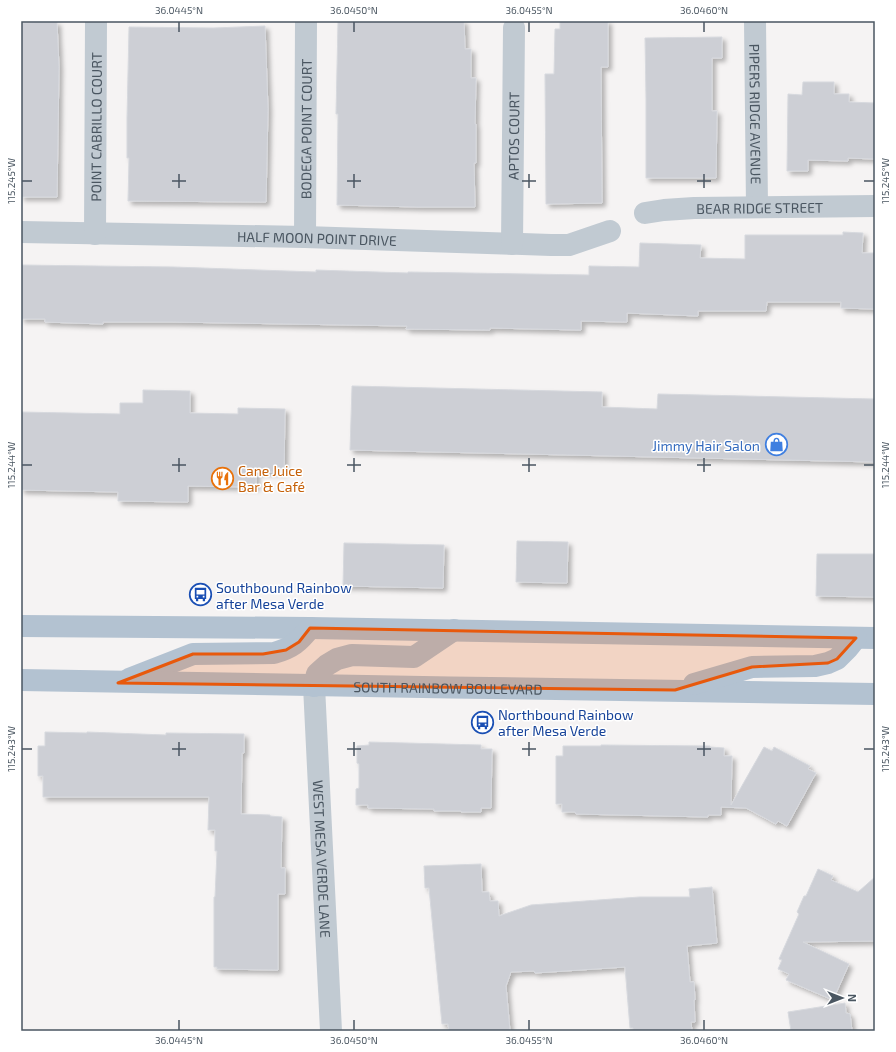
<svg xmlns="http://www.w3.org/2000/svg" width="896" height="1052" viewBox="0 0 896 1052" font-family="'Exo 2',sans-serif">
<defs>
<filter id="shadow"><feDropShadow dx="3.5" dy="3.5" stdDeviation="2" flood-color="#0004"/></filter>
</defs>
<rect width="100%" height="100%" fill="#f5f3f3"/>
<!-- building -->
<path fill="#cdcfd5" stroke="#d7d9de" filter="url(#shadow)" d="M338,21h126l1,28h6v29h5l-1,46h1v39h-2l1,44h-56l-82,-2 1,-91h-2z
M560,21h48v46h-7l1,136 -56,1 -1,-130h9l1,-45h5z
M57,22l2,45 -2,130h-36v-174z
M265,26l3,83 -2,93 -138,-1 1,-43h-2v-40l2,-91 84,1z
M722,37v21h-10v53h5l-1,67h-70v-80l-1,-60z
M803,82h31v12h15v8l26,1v56l-27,-1v3l-40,-1v11h-21l1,-77 14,1z
M843,232l20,1 -1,20h13v56l-34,-1v-6h-74l-1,9h-68v5l-71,-3v9l-46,-1v9l-91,-2v2l-84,-1 1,-3 -234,-4h-70v2l-58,-2v-3h-24v-54l153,2 142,5v-2l92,3v-1l181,3v-9l50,1 1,-24 61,2 -1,13 45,1v-24h98z
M352,386l250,6v15l55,2 1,-15 217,5v63l-525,-12z
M143,390l47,1v22l48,1v-6l47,1 -1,63h-28v15l-68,-1v16l-70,-1v-9l-97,-2v-78l99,2v-11h23z
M517,541l51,1 -1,41 -51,-1z
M344,543l100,2 -1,43 -100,-2z
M817,554h58v43l-59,-1z
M45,732l42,1v-1l79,3v-2l78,1v19h-2l-1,61 29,1v1l12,1 -1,51h4v26h-7v76l-61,-1v-2h-3v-70h1l2,-46h-2v-21h-7l1,-33h-166v-21h-5v-30h7z
M369,742l112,3v4h11l-1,59h-10v4h-20v-1h-27v-2l-66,-1v-3h-12v-16l3,-1v-24l-2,-1v-17l12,-1z
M601,745l109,1v1l14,1v8h8l-1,49 33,-58 8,4 2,-4 19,10 17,9 -2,3 8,4 -29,53 -9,-5 -2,3 -30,-16 -25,-1v8h-13v2l-132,-3 -1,-2h-13v-8h-6v-48h7v-10h38z
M481,864l1,28h7l1,9h8l1,15 32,-11 108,-8h51l-1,-8 23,-2 5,56 -30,3 3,36h4l1,18h-1l1,22h-4l1,9h-59v-3h-3l-5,-61 -90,6 -1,-2 -23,1 -5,14 4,45h-61l-1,-7h-6l-13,-136h-4l-1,-22z
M818,869l15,7 -2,4 27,12 17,-15v64l-72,1 46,22 -16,36 -47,-20 3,-6 -11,-5 4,-9 -3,-1 20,-45 -2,-2 7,-16h2z
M845,1003l1,10 4,1 2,17h-61l-3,-19z"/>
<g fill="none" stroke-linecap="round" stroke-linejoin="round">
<!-- minor -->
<g stroke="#c1cad2" stroke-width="22">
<path id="s1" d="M755,21l2,186"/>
<path id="s2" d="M645,213l19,-3 30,-2 181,-2"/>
<path id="s3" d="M21,232l284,5 246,8h18l41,-14"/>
<path id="s4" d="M95,234l1,-213"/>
<path id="s5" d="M305,237l1,-216"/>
<path id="s6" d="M512,244l2,-216"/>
<path id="s7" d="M314,686l17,345"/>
</g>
<!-- major -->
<g stroke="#b3c2d1" stroke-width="22">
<path d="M21,626l289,2 565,10"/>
<path d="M129,679l64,-25 81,-1c18,-5 25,-11 36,-25"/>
<path id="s8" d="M21,680c285,7 569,8 854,14"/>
<path d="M694,684l58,-17 63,-1 13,-3 9,-4 11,-11 8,-10"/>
<path d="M314,686l3,-12 10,-9 10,-6 15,-4 62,2 40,-27"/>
</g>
</g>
<!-- marked area -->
<path fill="#e8590c" fill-opacity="0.2" stroke="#e8590c" stroke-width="3" stroke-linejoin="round" d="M310,628l546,10 -19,21 -9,4 -76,4 -77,23 -557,-7 75,-29h70l23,-4 13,-8z"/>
<!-- ticks -->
<path fill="none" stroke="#4a5661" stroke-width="1.5" d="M179,22v10M354,22v10M529,22v10M704,22v10M179,174v14M354,174v14M529,174v14M704,174v14M22,181h10M172,181h14M347,181h14M522,181h14M697,181h14M864,181h10M179,458v14M354,458v14M529,458v14M704,458v14M22,465h10M172,465h14M347,465h14M522,465h14M697,465h14M864,465h10M179,742v14M354,742v14M529,742v14M704,742v14M22,749h10M172,749h14M347,749h14M522,749h14M697,749h14M864,749h10M179,1020v10M354,1020v10M529,1020v10M704,1020v10"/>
<!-- icons -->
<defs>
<symbol id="shop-ring" viewBox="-11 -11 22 22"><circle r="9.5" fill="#fff" stroke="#3f7fe0" stroke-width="1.5"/><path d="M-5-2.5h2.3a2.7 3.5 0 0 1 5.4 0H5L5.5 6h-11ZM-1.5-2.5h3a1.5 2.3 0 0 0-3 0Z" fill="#3f7fe0"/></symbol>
<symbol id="restaurant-ring" viewBox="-11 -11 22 22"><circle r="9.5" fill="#fff" stroke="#e8710a" stroke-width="1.5"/><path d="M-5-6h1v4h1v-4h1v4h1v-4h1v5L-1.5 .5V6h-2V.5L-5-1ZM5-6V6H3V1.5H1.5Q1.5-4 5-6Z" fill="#e8710a"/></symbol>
<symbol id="bus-ring" viewBox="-11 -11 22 22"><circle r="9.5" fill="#fff" stroke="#1a4fb4" stroke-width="1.5"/><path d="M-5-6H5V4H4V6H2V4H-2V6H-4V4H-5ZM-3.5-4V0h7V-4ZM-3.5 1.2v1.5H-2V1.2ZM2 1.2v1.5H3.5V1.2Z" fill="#1a4fb4"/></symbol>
</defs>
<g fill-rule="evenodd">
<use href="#shop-ring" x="764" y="432" width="25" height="25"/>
<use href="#restaurant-ring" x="210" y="466" width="25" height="25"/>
<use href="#bus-ring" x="188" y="582" width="25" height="25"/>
<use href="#bus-ring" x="470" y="710" width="25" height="25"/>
</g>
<g text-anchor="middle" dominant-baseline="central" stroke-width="3" stroke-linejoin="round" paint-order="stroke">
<!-- street labels -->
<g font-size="14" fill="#4a5661" stroke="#fff">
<text stroke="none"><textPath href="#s1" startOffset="93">PIPERS RIDGE AVENUE</textPath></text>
<text stroke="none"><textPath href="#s4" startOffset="107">POINT CABRILLO COURT</textPath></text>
<text stroke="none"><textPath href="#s5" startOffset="108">BODEGA POINT COURT</textPath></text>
<text stroke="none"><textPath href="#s6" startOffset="108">APTOS COURT</textPath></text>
<text stroke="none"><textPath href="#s2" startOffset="115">BEAR RIDGE STREET</textPath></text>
<text stroke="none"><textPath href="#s3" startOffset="296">HALF MOON POINT DRIVE</textPath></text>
<text stroke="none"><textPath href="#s8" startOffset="427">SOUTH RAINBOW BOULEVARD</textPath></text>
<text stroke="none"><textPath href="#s7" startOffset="173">WEST MESA VERDE LANE</textPath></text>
</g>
<!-- shop labels -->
<g font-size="14" fill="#366cbe" stroke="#fff" text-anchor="end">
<text x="760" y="445">Jimmy Hair Salon</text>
</g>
<!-- food labels -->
<g font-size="14" fill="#c56008" stroke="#fff" text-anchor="start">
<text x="238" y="470">Cane Juice<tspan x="238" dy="16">Bar &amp; Café</tspan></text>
</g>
<!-- transit labels -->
<g font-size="14" fill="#164399" stroke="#fff" text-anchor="start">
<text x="216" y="587">Southbound Rainbow<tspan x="216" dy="16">after Mesa Verde</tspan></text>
<text x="498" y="714">Northbound Rainbow<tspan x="498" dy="16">after Mesa Verde</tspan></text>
</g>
</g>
<!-- border -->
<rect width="896" height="1052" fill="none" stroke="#ffffff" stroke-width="44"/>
<!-- north arrow -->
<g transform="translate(842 998) rotate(90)" stroke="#ffffff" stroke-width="3" paint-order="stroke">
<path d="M0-3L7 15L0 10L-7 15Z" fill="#4a5661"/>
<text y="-6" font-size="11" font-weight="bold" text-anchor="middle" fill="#4a5661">N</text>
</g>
<rect x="22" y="22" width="852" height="1008" fill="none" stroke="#4a5661" stroke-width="1.5"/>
<g font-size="10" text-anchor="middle" fill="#4a5661">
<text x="179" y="14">36.0445°N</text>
<text x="354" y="14">36.0450°N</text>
<text x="529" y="14">36.0455°N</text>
<text x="704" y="14">36.0460°N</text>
<text transform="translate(885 181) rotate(-90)" y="4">115.245°W</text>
<text transform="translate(11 181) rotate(-90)" y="4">115.245°W</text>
<text transform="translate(885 465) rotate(-90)" y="4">115.244°W</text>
<text transform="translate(11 465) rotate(-90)" y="4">115.244°W</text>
<text transform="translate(11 749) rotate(-90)" y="4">115.243°W</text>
<text transform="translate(885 749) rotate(-90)" y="4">115.243°W</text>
<text x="179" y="1044">36.0445°N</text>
<text x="354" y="1044">36.0450°N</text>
<text x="529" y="1044">36.0455°N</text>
<text x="704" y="1044">36.0460°N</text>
</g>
</svg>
